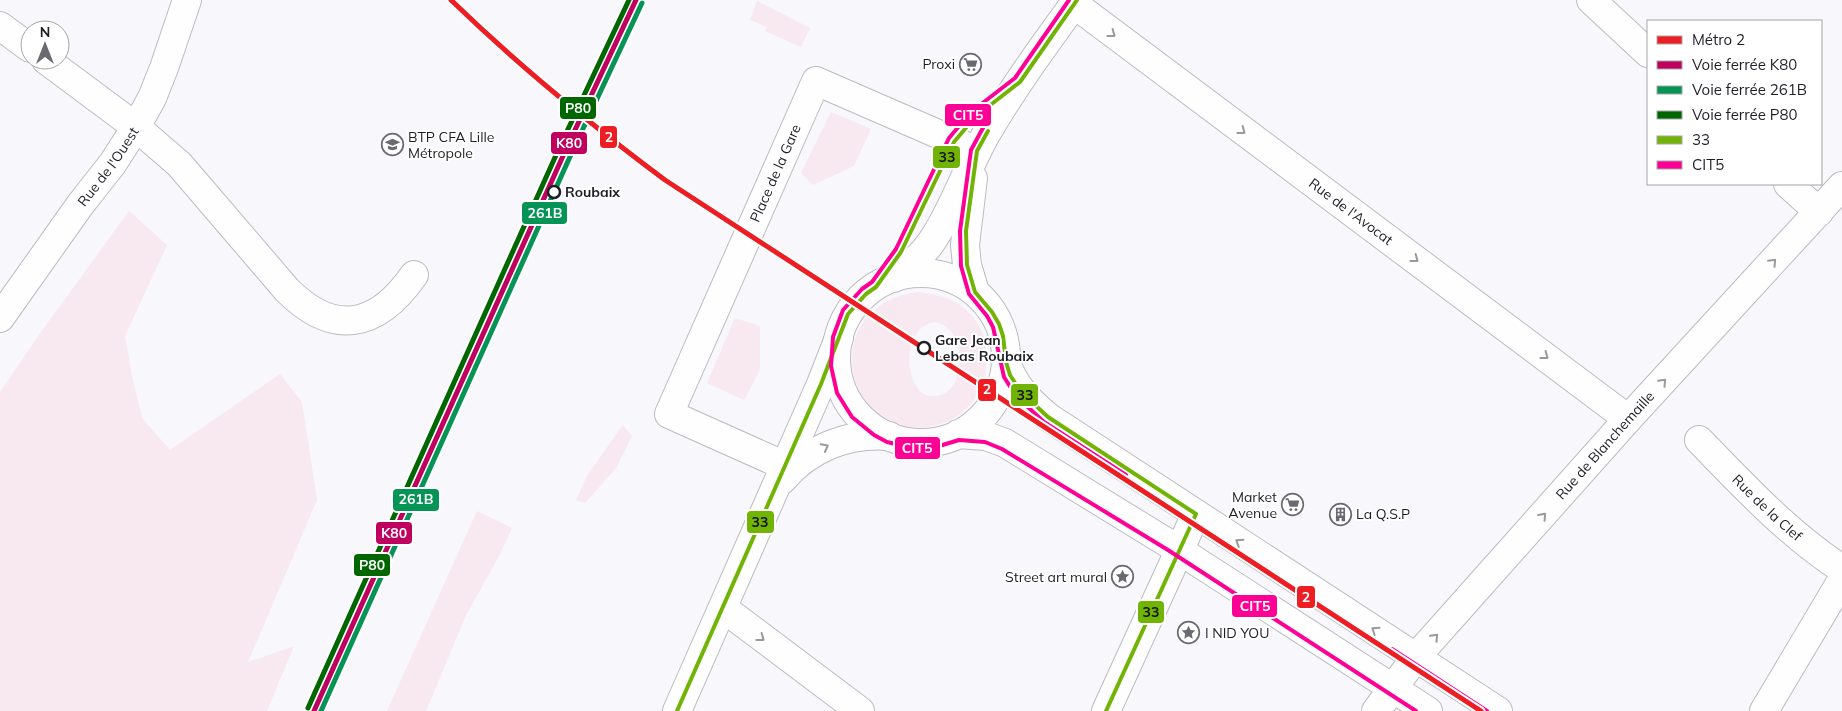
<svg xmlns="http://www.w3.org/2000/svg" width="1842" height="711" viewBox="0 0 1842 711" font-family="Mulish,sans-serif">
<rect width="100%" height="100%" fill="#f7f7fc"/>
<!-- green -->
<path fill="#f8e8ef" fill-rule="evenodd" d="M757,1l53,27 -9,19 -36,-16 2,-4 -17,-7z
M831,112l40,17 -17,37 -41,19 -12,-12z
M129,211l38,34 -42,91 8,45 9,37 28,32 110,-76 22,28 15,98 -69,162 46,-16 -27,65h-267v-319l41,-60z
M919,292c11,2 20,3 30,7 61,27 44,121 -22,128 -87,9 -109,-123 -8,-135zM935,322c36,6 32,79 -5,74 -25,-3 -32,-68 5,-74z
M735,318l25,8v44l-16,30 -37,-17z
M623,425l9,11 -16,32 -31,35 -9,-3 12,-26z
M477,511l35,17 -14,30 -32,57 -40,96h-39z"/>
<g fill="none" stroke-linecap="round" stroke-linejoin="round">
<defs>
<g id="minor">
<path d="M1591,0l57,53"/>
<path id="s1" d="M1074,4l554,415"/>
<path d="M0,26l30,22"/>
<path d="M46,60l90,67 43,37 108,126c47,47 90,38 127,-15"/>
<path d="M973,178l-8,67 2,20 8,27"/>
<path d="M1788,184l31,28"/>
<path d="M894,278c14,-11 28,-22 38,-37 22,-32 34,-71 53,-105 27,-47 60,-92 92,-136"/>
<path id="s2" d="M0,318l80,-113 33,-42 23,-36 16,-29 12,-30 23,-68"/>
<path id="s3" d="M1699,440c45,46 89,94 143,129"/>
<path id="s4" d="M792,469l-123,-55 147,-333 161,70"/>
<path d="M782,480c27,-32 65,-47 107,-44"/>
<path d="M723,608l137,103"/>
<path d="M677,711l144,-327 18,-46"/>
<path d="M1106,711l90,-197"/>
<path id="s5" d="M1376,711l40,-54 212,-238 214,-233"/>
<path d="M1764,711l78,-131"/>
</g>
<path id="major" d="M836 358a85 85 0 1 1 170 0a85 85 0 1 1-170 0Z
M1006,362c8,24 23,39 42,55l450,294
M958,434l28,2 19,7 166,102 257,166"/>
</defs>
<!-- minor casing -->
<use href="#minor" stroke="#bcbbc0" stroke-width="30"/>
<!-- major casing -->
<use href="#major" stroke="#bcbbc0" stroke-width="30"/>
<!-- minor -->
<use href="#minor" stroke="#fefeff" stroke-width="28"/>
<!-- major -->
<use href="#major" stroke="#fefeff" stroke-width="28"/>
<defs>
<path id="bus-1" d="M988,131l-11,20 -11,80 1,34 8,27 17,20 7,12 4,12 3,26 4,13 11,17 27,25 148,97
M677,711l144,-327 27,-70 18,-20 10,-7 25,-35 53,-110 21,-25 45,-35 57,-82
M1106,711l90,-197"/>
<path id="bus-2" d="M1069,0l-54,78 -44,34 -22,26 -53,111 -24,33 -10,7 -19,21 -10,27 -2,29 6,27 15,24 22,18 13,7 25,6 24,-1 23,-7 26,2 17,7 166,101 248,161
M984,126l-13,24 -11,81 1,35 8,28 18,22 6,11 11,50 12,19 28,26 82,53
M1392,649l95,62"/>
</defs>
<!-- bus-1 casing -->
<use href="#bus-1" stroke="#fff" stroke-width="8"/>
<!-- bus-2 casing -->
<use href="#bus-2" stroke="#fff" stroke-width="8"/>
<!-- bus-1 -->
<use href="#bus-1" stroke="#72b405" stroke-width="4"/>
<!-- bus-2 -->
<use href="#bus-2" stroke="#ff0096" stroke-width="4"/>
<defs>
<path id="rail-1" d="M314,711l253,-564 69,-147"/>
<path id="rail-2" d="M321,711l252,-561 69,-147"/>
<path id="rail-3" d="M308,708l253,-564 68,-144"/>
</defs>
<!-- rail-1 casing -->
<use href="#rail-1" stroke="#fff" stroke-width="9"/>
<!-- rail-2 casing -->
<use href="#rail-2" stroke="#fff" stroke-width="9"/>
<!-- rail-3 casing -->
<use href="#rail-3" stroke="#fff" stroke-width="9"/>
<!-- rail-1 -->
<use href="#rail-1" stroke="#bf005f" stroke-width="5"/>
<!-- rail-2 -->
<use href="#rail-2" stroke="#069456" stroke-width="5"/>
<!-- rail-3 -->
<use href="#rail-3" stroke="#060" stroke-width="5"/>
<defs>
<path id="metro-1" d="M451,0c67,65 139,124 214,180l816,531"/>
</defs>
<!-- metro-1 casing -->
<use href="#metro-1" stroke="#fff" stroke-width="9"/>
<!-- metro-1 -->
<use href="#metro-1" stroke="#ed1d24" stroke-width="5"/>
</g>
<!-- one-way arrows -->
<defs><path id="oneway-chevron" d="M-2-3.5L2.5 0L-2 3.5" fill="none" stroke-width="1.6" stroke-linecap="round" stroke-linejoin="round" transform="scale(1.25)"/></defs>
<g stroke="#9a999c">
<use href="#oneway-chevron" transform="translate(1112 34) rotate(37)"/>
<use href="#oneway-chevron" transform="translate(1242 131) rotate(37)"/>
<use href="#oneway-chevron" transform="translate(1415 259) rotate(37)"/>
<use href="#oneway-chevron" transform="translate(1773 262) rotate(-47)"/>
<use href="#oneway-chevron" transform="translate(1545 356) rotate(37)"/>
<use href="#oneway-chevron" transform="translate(1663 382) rotate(-47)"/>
<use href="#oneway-chevron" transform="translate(825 447) rotate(-28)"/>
<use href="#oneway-chevron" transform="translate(1543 516) rotate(-48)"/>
<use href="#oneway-chevron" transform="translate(1239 542) rotate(-147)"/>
<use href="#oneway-chevron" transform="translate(1375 630) rotate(-146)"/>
<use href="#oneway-chevron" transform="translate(1435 637) rotate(-47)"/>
<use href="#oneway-chevron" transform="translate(761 638) rotate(37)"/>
</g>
<!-- icons -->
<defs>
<symbol id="supermarket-ring" viewBox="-11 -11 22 22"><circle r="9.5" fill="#fff" stroke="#6b6a70" stroke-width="1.5"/><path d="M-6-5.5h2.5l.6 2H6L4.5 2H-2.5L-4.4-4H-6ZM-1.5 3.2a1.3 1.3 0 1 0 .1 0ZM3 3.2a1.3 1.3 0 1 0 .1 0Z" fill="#6b6a70"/></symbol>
<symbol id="school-ring" viewBox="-11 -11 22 22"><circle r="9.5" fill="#fff" stroke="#6b6a70" stroke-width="1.5"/><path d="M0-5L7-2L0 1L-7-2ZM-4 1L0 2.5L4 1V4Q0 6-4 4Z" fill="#6b6a70"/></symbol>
<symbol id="building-ring" viewBox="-11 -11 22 22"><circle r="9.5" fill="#fff" stroke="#6b6a70" stroke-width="1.5"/><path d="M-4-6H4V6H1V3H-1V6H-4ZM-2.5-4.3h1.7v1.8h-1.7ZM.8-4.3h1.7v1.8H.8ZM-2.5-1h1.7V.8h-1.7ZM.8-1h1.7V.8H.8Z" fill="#6b6a70"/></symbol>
<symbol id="sight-ring" viewBox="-11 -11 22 22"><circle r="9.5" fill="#fff" stroke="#6b6a70" stroke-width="1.5"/><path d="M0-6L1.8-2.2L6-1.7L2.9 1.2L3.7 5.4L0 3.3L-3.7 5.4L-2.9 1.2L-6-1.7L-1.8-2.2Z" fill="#6b6a70"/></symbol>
</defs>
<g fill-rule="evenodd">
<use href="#supermarket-ring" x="958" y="52" width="25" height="25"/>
<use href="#school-ring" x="380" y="132" width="25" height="25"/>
<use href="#supermarket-ring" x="1280" y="492" width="25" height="25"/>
<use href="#building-ring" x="1328" y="502" width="25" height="25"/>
<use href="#sight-ring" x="1110" y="564" width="25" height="25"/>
<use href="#sight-ring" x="1176" y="620" width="25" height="25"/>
</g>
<!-- markers -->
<g fill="#fff" stroke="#1f1e24" stroke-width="2.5">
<circle cx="554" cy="192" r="6"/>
<circle cx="924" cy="348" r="6"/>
</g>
<g text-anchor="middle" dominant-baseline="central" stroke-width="4" stroke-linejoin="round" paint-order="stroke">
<!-- poi labels -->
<g font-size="14" fill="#1f1e24" stroke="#fff" text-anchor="end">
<text x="955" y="64">Proxi</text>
<text x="408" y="137" text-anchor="start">BTP CFA Lille<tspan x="408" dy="16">Métropole</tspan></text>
<text x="1277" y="497">Market<tspan x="1277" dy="16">Avenue</tspan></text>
<text x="1356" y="514" text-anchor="start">La Q.S.P</text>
<text x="1107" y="577">Street art mural</text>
<text x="1205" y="633" text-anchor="start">I NID YOU</text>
</g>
<!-- street labels -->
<g font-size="14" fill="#1f1e24" stroke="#fff">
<text stroke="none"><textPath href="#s2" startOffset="186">Rue de l'Ouest</textPath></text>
<text stroke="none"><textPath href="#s4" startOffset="398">Place de la Gare</textPath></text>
<text stroke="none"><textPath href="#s1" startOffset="346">Rue de l'Avocat</textPath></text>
<text stroke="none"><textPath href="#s5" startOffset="351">Rue de Blanchemaille</textPath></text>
<text stroke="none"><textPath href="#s3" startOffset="96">Rue de la Clef</textPath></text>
</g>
<!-- stop labels -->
<g font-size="14" font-weight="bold" fill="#1f1e24" stroke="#fff" text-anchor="start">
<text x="565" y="192">Roubaix</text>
<text x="935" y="340">Gare Jean<tspan x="935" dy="16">Lebas Roubaix</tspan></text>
</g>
</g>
<g stroke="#fff" stroke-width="2">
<rect x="559" y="96" width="38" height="24" rx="5" fill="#060"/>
<rect x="944" y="103" width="48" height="24" rx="5" fill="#ff0096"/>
<rect x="599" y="125" width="19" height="24" rx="5" fill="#ed1d24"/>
<rect x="550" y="131" width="38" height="24" rx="5" fill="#bf005f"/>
<rect x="932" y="145" width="29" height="24" rx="5" fill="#72b405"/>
<rect x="521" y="201" width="47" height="24" rx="5" fill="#069456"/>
<rect x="977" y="378" width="20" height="24" rx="5" fill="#ed1d24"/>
<rect x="1010" y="383" width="29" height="24" rx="5" fill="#72b405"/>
<rect x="894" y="436" width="47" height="24" rx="5" fill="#ff0096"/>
<rect x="392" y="488" width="48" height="24" rx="5" fill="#069456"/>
<rect x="746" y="510" width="29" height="24" rx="5" fill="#72b405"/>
<rect x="375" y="521" width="38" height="24" rx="5" fill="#bf005f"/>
<rect x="353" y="553" width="38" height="24" rx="5" fill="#060"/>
<rect x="1296" y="585" width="20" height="24" rx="5" fill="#ed1d24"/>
<rect x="1231" y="594" width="47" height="24" rx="5" fill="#ff0096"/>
<rect x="1137" y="600" width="28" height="24" rx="5" fill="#72b405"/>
</g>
<g font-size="14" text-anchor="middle" font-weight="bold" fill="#fff">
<text x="578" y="113">P80</text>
<text x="968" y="120">CIT5</text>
<text x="609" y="142">2</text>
<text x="569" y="148">K80</text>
<text x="545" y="218">261B</text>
<text x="987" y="394">2</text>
<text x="917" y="453">CIT5</text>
<text x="416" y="504">261B</text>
<text x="394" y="538">K80</text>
<text x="372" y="570">P80</text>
<text x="1306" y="602">2</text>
<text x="1255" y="611">CIT5</text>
</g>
<g font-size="14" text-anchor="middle" font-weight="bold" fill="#111">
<text x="947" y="162">33</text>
<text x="1025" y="400">33</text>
<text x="760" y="527">33</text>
<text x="1151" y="617">33</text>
</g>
<!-- legend -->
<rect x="1647" y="20" width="175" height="165" fill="#ffffff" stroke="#a5a5a7"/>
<rect x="1657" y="36" width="25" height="8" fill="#ed1d24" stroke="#a5a5a7"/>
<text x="1692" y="45" font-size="15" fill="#1f1e24">Métro 2</text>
<rect x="1657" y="61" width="25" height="8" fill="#bf005f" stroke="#a5a5a7"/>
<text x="1692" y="70" font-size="15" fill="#1f1e24">Voie ferrée K80</text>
<rect x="1657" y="86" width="25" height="8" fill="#069456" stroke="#a5a5a7"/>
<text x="1692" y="95" font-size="15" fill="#1f1e24">Voie ferrée 261B</text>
<rect x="1657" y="111" width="25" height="8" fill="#006600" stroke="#a5a5a7"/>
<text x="1692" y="120" font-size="15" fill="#1f1e24">Voie ferrée P80</text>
<rect x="1657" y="136" width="25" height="8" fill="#72b405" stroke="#a5a5a7"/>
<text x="1692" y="145" font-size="15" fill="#1f1e24">33</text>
<rect x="1657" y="161" width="25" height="8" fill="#ff0096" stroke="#a5a5a7"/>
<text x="1692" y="170" font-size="15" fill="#1f1e24">CIT5</text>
<!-- north arrow -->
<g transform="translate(45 45)"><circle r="24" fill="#ffffff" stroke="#a5a5a7"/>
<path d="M0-4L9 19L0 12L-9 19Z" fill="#6b6a70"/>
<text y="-8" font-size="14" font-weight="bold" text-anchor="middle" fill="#1f1e24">N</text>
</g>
</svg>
